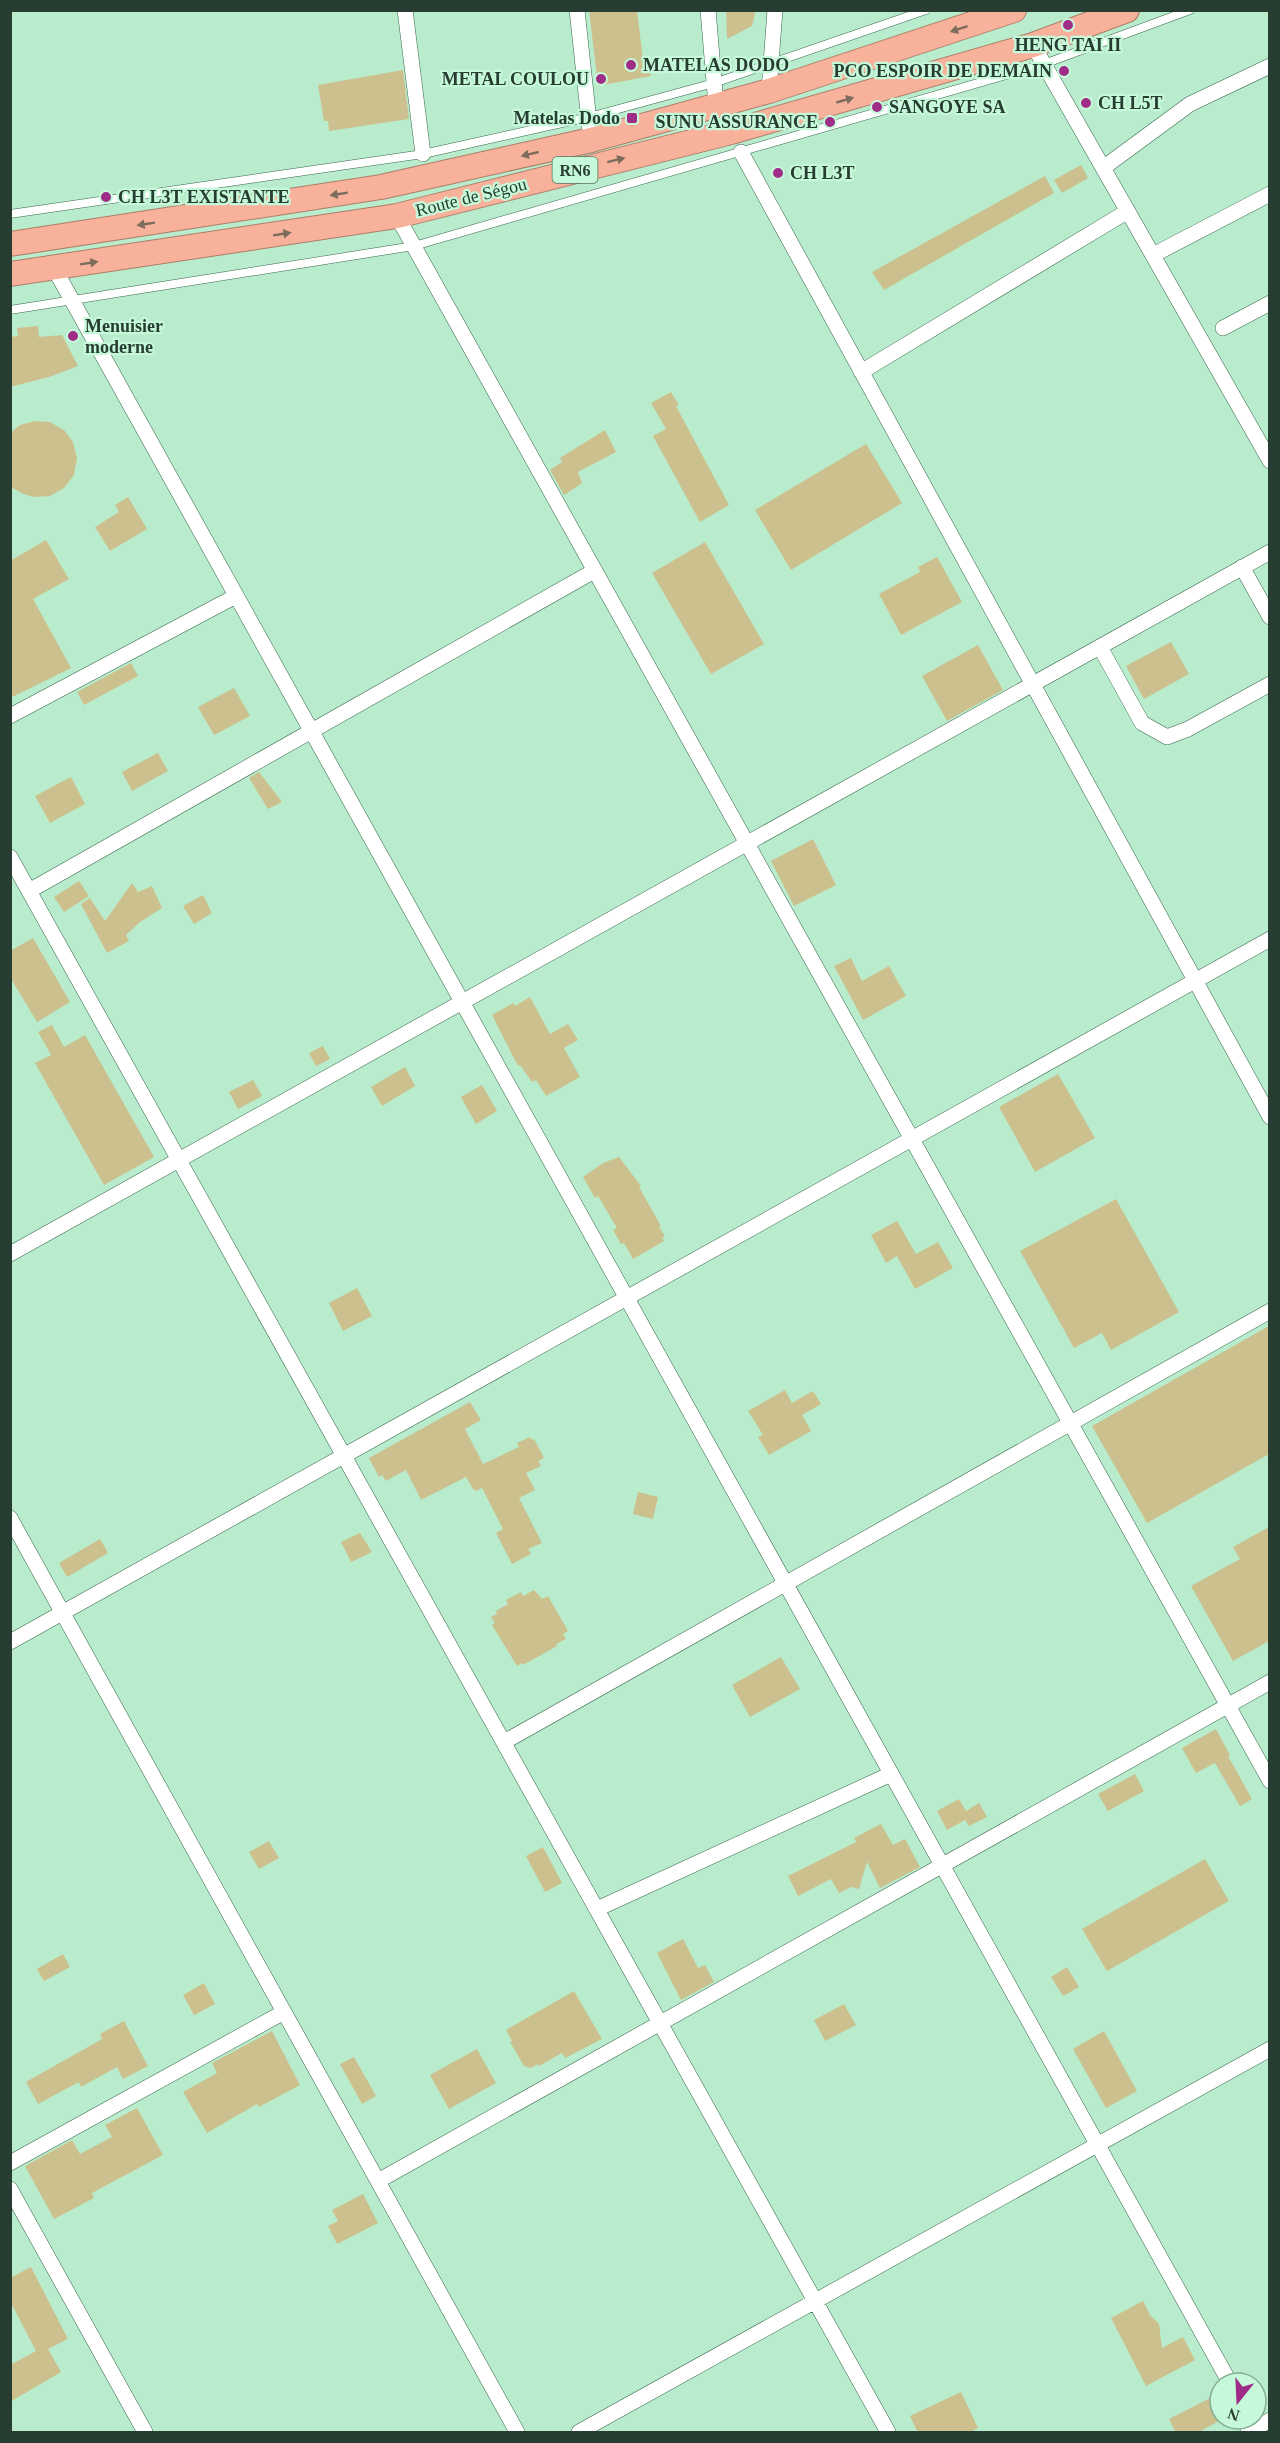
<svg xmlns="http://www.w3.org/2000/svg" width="1280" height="2443" viewBox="0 0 1280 2443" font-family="'Times New Roman',serif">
<rect width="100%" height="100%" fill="#b8eccc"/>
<!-- building -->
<path fill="#ccc18e" d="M589,10h48l6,50 5,-1 3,17 -53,10z
M726,10h30l-4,16 -25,13z
M403,70l6,49 -80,12 -1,-10h-4l-6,-36z
M1081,165l7,13 -26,15 -8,-13z
M1045,176l9,17 -170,97 -12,-18z
M38,326l1,11 23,-2 16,31 -29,11 -39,10v-50l8,-1 -1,-8z
M671,392l8,13 -3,1 53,99 -29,17 -47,-86 13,-7 -15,-26z
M35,421l15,1 14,8 9,12 4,16 -3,17 -10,13 -14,8 -17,1 -12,-4 -11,-7v-53l10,-8z
M605,430l11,22 -38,20 4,11 -18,12 -14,-25 12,-8 -2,-4z
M866,444l36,59 -111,67 -36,-60z
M128,497l19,32 -37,22 -15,-24 24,-15 -4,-7z
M46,540l23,39 -36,20 38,69 -61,30v-137z
M705,542l59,102 -53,30 -59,-101z
M937,557l25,45 -61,33 -22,-41 41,-22 -2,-5z
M1171,642l18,32 -45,25 -18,-33z
M978,645l25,45 -56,31 -25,-45z
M131,663l7,13 -54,29 -7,-13z
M234,688l16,28 -36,19 -16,-28z
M158,753l10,18 -36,20 -10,-19z
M259,772l23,30 -14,7 -19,-31z
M71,777l14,27 -35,19 -15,-27z
M813,839l23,46 -42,21 -23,-45z
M79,881l10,15 -25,16 -10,-15z
M132,883l6,9 14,-6 10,22 -22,14 -14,13 3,6 -22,12 -26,-49 9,-6 15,23z
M203,895l9,18 -18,11 -11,-18z
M33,938l37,64 -33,20 -27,-45v-26z
M851,958l11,23 27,-15 17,30 -43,24 -29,-54z
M530,997l20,37 18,-10 10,16 -14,8 16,29 -34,19 -10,-16 -4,2 -12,-17 -2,1 -26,-51 21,-12 2,3z
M52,1025l12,22 21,-12 69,122 -50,28 -69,-122 16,-8 -13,-23z
M323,1046l7,13 -14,7 -7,-13z
M405,1067l10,19 -33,20 -11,-19z
M1058,1074l37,64 -60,34 -36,-65z
M253,1080l9,16 -24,13 -9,-17z
M482,1085l15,26 -21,13 -15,-27z
M619,1157l22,29 -2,1 22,39 -2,1 6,9 -3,2 2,3 -31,18 -9,-16 -3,1 -8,-14 4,-2 -19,-32 -3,2 -12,-21 20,-14z
M1116,1199l63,113 -68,38 -9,-17 -28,15 -54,-97z
M897,1221l19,33 22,-12 15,26 -38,21 -18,-33 -11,7 -15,-28z
M357,1288l15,28 -29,15 -14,-28z
M1269,1326v128l-122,69 -55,-97z
M785,1390l7,13 21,-12 8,13 -19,11 9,16 -42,24 -11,-18 5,-2 -15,-24z
M470,1402l11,18 -16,9 18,35 36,-17 -2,-4 13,-6 2,3 2,-1 10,19 -6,3 3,5 -15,7 9,17 -16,8 23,45 -14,6 3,5 -19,10 -16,-31 7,-4 -21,-41 -6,3 -3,-2 -7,-12 -45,23 -15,-30 -20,11 -4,-6 -3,2 -10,-19z
M638,1492l20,5 -5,22 -20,-5z
M1269,1527v114l-36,20 -42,-75 49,-27 -7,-12z
M360,1533l12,19 -21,10 -10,-20z
M100,1539l8,14 -41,24 -8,-14z
M534,1590l8,9 6,-3 20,35 -5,3 3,5 -10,5 1,2 -34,19 -1,-2 -5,3 -25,-41 3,-2 -4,-6 6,-3 -1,-3 12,-7 -2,-4 15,-8 2,4z
M781,1657l19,32 -50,28 -18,-32z
M1216,1729l14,26 -2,1 24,43 -12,7 -25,-43 -19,10 -14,-25z
M1135,1774l9,17 -36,20 -10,-17z
M959,1799l7,12 13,-8 8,14 -18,9 -4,-6 -18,10 -10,-19z
M881,1824l12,21 12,-6 15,28 -40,21 -13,-26 -8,27 -8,-2 -12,6 -8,-14 -33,17 -10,-20 68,-34 -2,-4z
M269,1841l10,17 -20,11 -10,-17z
M543,1847l19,36 -17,9 -19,-36z
M1205,1859l24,42 -122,70 -25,-42z
M683,1939l15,29 7,-3 9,17 -33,18 -24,-47z
M63,1954l7,13 -26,14 -7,-12z
M1067,1967l12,20 -16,9 -12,-19z
M204,1983l11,21 -21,11 -11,-20z
M574,1991l28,48 -37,19 -3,-5 -23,13 -1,-2 -7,4 -7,-2 -14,-24 2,-1 -6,-11z
M844,2004l12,21 -31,16 -11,-21z
M124,2021l24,45 -25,13 -6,-12 -36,20 -2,-5 -41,22 -12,-22 76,-43 -2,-5z
M272,2031l28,54 -41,22 -2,-3 -50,29 -24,-41 34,-19 -5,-10z
M1104,2031l33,60 -31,17 -33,-59z
M477,2049l19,34 -47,26 -19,-34z
M354,2057l22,39 -14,8 -22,-40z
M137,2108l26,47 -71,38 2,5 -40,21 -29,-53 47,-26 8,14 32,-17 -7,-12z
M363,2194l15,29 -41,21 -9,-18 10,-5 -6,-11z
M31,2267l37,72 -20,10 13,23 -51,30v-37l26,-14 -26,-50v-23z
M1143,2301l7,14 9,9 3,24 21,-11 12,23 -49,26 -35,-68z
M961,2392l17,36 -10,5h-50l-8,-17z
M1210,2398l11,22 -24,13h-21l-7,-14z"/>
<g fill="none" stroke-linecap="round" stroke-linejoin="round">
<defs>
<path id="service" d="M10,214l413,-60 166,-37 125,-34 212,-73
M10,310l404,-64 630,-182 146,-54"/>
<path id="minor" d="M405,10l18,144
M577,10l14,130
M708,10l8,95
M1033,45l237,416
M769,91l6,-81
M741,152l529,965
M1103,168l87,-64 80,-38
M397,216l873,1565
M1153,255l117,-61
M54,268l1176,2115
M1223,328l47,-25
M861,372l267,-161
M1242,567l28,50
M1100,647l42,76 25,14 21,-8 82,-45
M10,716l226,-120
M10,857l878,1575
M29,891l565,-320
M10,1254l1260,-702
M10,1518l507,914
M10,1642l1260,-703
M504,1742l766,-431
M597,1909l294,-135
M10,2163l274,-151
M378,2181l892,-499
M10,2189l135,243
M579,2432l691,-383
M1248,2432l22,-12"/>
<path id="trunk" d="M10,244l371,-57 210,-47 178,-49 245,-81
M10,274l387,-58 334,-84 302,-87 94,-35"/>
</defs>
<!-- service casing -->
<use href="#service" stroke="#37674c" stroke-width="9"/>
<!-- minor casing -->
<use href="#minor" stroke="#37674c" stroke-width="16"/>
<!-- trunk casing -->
<use href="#trunk" stroke="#ae7d67" stroke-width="26"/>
<!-- service -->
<use href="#service" stroke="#fff" stroke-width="8"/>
<!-- minor -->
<use href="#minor" stroke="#fff" stroke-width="15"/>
<!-- trunk -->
<use href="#trunk" stroke="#f8b29c" stroke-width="24"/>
</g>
<!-- one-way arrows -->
<defs><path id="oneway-solid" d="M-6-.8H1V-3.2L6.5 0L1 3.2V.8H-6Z" transform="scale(1.5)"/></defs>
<g fill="#7b6c5c">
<use href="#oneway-solid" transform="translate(959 29) rotate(162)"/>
<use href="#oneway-solid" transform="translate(845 100) rotate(-16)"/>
<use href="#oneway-solid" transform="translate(530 154) rotate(167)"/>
<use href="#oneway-solid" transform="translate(616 160) rotate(-14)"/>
<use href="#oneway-solid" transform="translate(339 194) rotate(171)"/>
<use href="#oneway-solid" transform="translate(146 224) rotate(171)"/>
<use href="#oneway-solid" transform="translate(282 234) rotate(-9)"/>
<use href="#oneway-solid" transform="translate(89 263) rotate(-9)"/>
</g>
<!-- markers -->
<g fill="#9f2c87" stroke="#c5f9d9" stroke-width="2">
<circle cx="1068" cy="25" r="6"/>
<circle cx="631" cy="65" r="6"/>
<circle cx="1064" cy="71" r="6"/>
<circle cx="601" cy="79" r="6"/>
<circle cx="1086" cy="103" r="6"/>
<circle cx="877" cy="107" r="6"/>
<rect x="626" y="112" width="12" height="12" rx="3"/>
<circle cx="830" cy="122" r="6"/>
<circle cx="778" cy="173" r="6"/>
<circle cx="106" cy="197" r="6"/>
<circle cx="73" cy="336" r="6"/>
</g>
<g text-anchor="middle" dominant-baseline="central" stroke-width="4.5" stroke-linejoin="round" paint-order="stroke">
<!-- shield labels -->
<rect fill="#c5f9d9" stroke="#577563" stroke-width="1.5" x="552.5" y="157" width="45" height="26" rx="4.5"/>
<g font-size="16" font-weight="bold" fill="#283d31">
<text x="575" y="170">RN6</text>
</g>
<!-- poi labels -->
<g font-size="18" font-weight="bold" fill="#283d31" stroke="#c5f9d9" text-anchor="start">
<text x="1068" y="45" text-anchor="middle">HENG TAI II</text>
<text x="643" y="65">MATELAS DODO</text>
<text x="1052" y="71" text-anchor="end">PCO ESPOIR DE DEMAIN</text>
<text x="589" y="79" text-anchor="end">METAL COULOU</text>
<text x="1098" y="103">CH L5T</text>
<text x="889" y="107">SANGOYE SA</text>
<text x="620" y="118" text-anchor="end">Matelas Dodo</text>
<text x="818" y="122" text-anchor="end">SUNU ASSURANCE</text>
<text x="790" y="173">CH L3T</text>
<text x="118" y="197">CH L3T EXISTANTE</text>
<text x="85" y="326">Menuisier<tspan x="85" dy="21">moderne</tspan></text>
</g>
<!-- street labels -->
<g font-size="18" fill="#283d31" stroke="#c5f9d9">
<text transform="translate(471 197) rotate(-14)">Route de Ségou</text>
</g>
</g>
<!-- border -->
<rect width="1280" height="2443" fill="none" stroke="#283d31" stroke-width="24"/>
<!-- north arrow -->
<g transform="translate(1238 2401) rotate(198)"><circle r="28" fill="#c5f9d9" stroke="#86ae96" stroke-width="1.5"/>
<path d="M0-4.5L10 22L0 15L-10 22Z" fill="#9f2c87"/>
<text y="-9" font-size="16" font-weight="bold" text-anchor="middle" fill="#283d31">N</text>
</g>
</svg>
